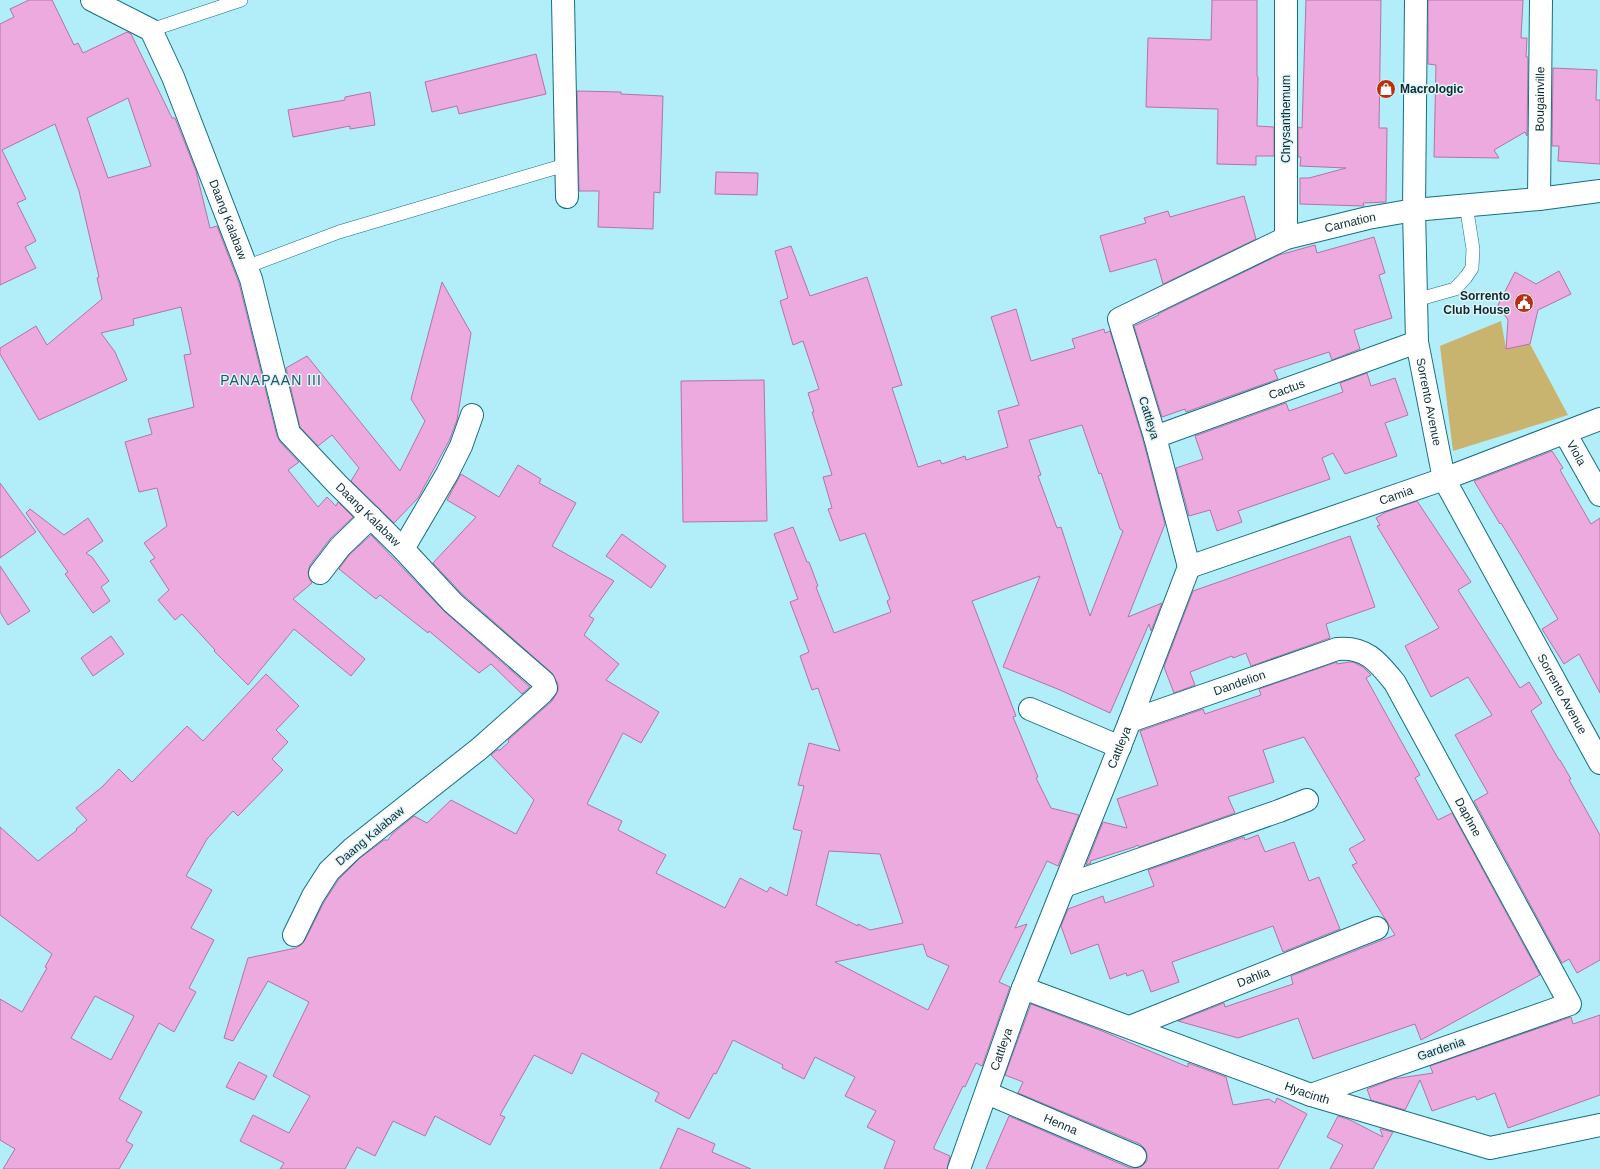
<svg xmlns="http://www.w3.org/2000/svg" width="1600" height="1169" viewBox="0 0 1600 1169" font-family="Arial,sans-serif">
<rect width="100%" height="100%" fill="#b2edfa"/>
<!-- green -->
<path fill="#c8b46e" d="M1501,321l5,27 24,-4 38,71 -115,36 -13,-105z"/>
<!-- building -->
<path fill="#ecaadf" stroke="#b274a6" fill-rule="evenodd" d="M29,0h23l22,45 4,-2 5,10 44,-21 4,2 41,84h3l21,53 14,57 7,-2 22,57 38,153 3,6 19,20 -11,8 30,37 9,-10 9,9 2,-4 15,15 -23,22 -20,26 -2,7 1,6 3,5 -19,16 72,60 -14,17 -57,-47 -46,56 -34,-34 1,-1 -33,-36 -7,6 -17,-20 11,-10 -19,-29 5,-3 -11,-15 23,-17 -10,-38 -18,4 -14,-50 27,-8 -4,-15 46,-12 -10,-52 7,-1 -10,-47 -48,12 1,6 -33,8 14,19 12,28 -88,40 -39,-66v-6l36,-22 11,19 55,-46 -5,-21 2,-1 -20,-86 -24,-67 -53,26 24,49 -9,4 19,38 -11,6 11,21 -36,17v-261l14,-7 -4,-8zM128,98l23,68 -43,12 -21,-60z
M1212,0h45v76l1,1 -1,49 17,1v29h-18v9l-39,-1 1,-55 -72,-2 2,-69 63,2z
M1306,0h75l-2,128h8l-1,74 -23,1 1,3 -64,-2v-26h9l37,-10 -46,-2 1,-9h-3v-30l4,1z
M1428,0h95l-2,38h6l-1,19h2l-1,79 -2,-4 -31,18 5,8 -65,-1 2,-92 -8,-1z
M536,54l10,40 -87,20 -2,-8 -25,6 -7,-30z
M1553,68l44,2 -1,30h4v64l-42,-3 1,-15h-7z
M577,91l44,1v2l42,2 -3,97 -6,-1 -1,37 -55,-2 1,-36h-20z
M370,92l5,33 -25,4v-3l-57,11 -5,-27 57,-10v-3z
M716,172l42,1 -1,22 -42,-1z
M1244,196l12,43 -93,45 -7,-25 -46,13 -10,-36 46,-13 -2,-5 24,-7 2,6z
M1374,237l11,36 -6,2 13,43 -38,12 6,19 -28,11 -3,-8 -55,18 4,9 -92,33 -1,-3 -23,8 -28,-91 25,-11 -1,-1 121,-59 36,-10 2,8z
M791,246l19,50 57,-19 35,108 -10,3 26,79 22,-7 2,4 23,-8 1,4 42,-13 -10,-36 21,-6 -28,-88 25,-8 15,52 44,-13 -3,-9 32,-10 1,4 5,-2 33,109 22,84 -37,93 34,-14 -11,28 -2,-7 -39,89 -50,-23 -57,-23 37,-91 -68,25 44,115 -3,1 6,14 19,46 -2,1 15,30 28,7 -21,51 -11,-5 -32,67 12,-4 -28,58 11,5 -28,79 -6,-3 -11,24 -2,-1 -29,61v2l16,7 -3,13h-63l11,-28 -28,-14 9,-16 -31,-15 10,-19 -40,-20 -11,22 -22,-11 1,-3 -50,-25 -17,34 -2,-1 -25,46 -34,-18 4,-8 -77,-40 -10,21 -38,-19 -34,60 5,2 -15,28 -55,-29 -10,20 -32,-15 -18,35 -18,-9 -12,22h-65l4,-6 -44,-22 13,-26 36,18 21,-37 -37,-20 36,-74 -41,-21 -35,60 -9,-3 24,-80 48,-10 5,-3 4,-5 19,-38 15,-23 21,-21 24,-18h4l4,-6 22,-18 13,7 24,-23 65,34 18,-34 -43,-45 6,-5h3l9,-8 -1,-2 44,-39 6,-10v-7l-6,-11 -90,-79 -29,-31 43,-46 -29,-17 14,-26 38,23 19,-32 23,14 -2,4 37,20 -24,43 62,35 -25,35 5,3 -10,16 35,29 -13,16 53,32 -18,31 -18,-10 -36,71 35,17 -4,9 48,25 -10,18 69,35 15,-30 27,14 3,-5 17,9 15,-65 -9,-2 11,-43 -6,-1 11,-42 31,8 -22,-63 -6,2 -12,-34 9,-4 -19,-50 8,-3 -24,-65 19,-7 14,35h2l9,24 -2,1 18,46 57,-21 -4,-11 3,-2 -25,-66 -25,8 -12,-32 4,-1 -9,-31 9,-2 -20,-63h2l-6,-19 11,-4 -16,-48 -10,4 -13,-44 8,-3 -13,-47zM1082,425l17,49 2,-1 19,56 3,2 -33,85 -29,-89 -4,1 -19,-52 3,-1 -12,-35zM829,851l51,3 23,69 -33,7 -12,-6v2l-42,-21zM923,944l4,12 22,10 -21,44 -93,-48z
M1559,271l12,23 -33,16 -8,34 -24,5 2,-29 -10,-15 17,-33 21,12z
M442,282l29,51 -14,87 -8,21 -31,57 -24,25 -43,-42 8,-13 -27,-33 -14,11 -18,-19 -14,-59 21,-12 93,115 25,-50 -14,-22z
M1367,373l4,13 24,-8 13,37 -23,8 12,33 -52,18 -12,-21 -11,5 8,21 -92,32 4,11 -25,9 -7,-21 -21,6 -13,-48 27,-9 -8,-23 91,-33 3,8 54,-19 -3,-9z
M764,380l3,141 -84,1 -2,-141z
M1552,451l11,17 -3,2 31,54 9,-6v175l-21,-39 -15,10 -22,-35 16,-10 -38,-65 -19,-31 -1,1 -26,-43z
M0,483l36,49 -36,26z
M1417,501l54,81 -13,8 62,98 9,-6 13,21 -11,8 28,49h1l11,19 -2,1 31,55v125l-23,13 -8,-14 -7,4 -88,-162 14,-8 -33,-58 37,-20 -24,-38 -37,20 -26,-51 34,-18 -62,-102 3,-1 -4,-7 10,-6z
M30,509l34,26 24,-17 15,23 -17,12 6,4 17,24 -8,6 9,14 -17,12 -28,-39 3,-2 -42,-59z
M622,534l44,32 -15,22 -45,-32z
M371,535l74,77 85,75 -8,7 -31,-30 -12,9 -50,-42 -1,2 -48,-38 -4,4 -37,-30 10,-14z
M1350,536l25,71 -49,17 4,14 -79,28 -5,-13 -13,5 -1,-2 -42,16 5,13 -21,8 -10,-26 29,-76z
M0,566l30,45 -22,14 -8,-13z
M111,636l13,18 -31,22 -12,-18z
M1337,662v2l12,-2h4l10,5 8,8 -5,3 54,97 -5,3 23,42 14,-7 88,162 -119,65 -6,-16 -102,35 -15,-41 -60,20 -60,-17 46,-18 1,4 68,-23 -2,-8 104,-41 -43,-70 5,-2 -8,-14 16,-9 -61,-103 -41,13 11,32 -46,15 7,16 -96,34 -1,-2 -4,2 -44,14 1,2 -5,2 17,-43 24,6 -10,-29 41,-14 -18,-54 63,-22 2,5 56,-19 -2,-6z
M266,674l33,32 -23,24 12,12 -16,17 11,11 -45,46 -5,-5 -26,28 -21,37 26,14 -21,38 23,12 -25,48 7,4 -22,40 -15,-9 -40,76 23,13 -16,29 7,4 -14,24h-116l12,-20 -15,-9v-141l22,13 25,-44 -2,-1 7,-13 -52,-39v-88l38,34 39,-31 -1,-1 11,-9 -11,-12 26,-21 17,-18 13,13 55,-56 16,15zM95,996l39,20 -23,44 -40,-22z
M1258,835l7,17 29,-10 15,39 10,-4 21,52 -57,23 -10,-26 -101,36 7,20 -28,10 -8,-22 -16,6 -1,-3 -16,6 -12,-35 -27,10 -10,-28 7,-17 35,-13 2,7 49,-17 -6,-16 96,-33 1,3z
M1031,1004l71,27 86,36v-4l38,14 7,28 36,-6 6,4 2,-5 30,16 -29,55h-292l23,-53 121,52h6l6,-2 5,-5v-7l-2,-5 -5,-5 -122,-51 5,-11 -18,-7z
M1600,1015v80l-92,33 -13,-35 -18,7 -2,-4 -43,15 -12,-31 -15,30 -34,-10 -4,-11 26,-10 40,-6 -3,-7 141,-49 2,7z
M239,1062l28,14 -13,24 -28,-13z
M1338,1116l12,4 33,17 -3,-8 13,3 -20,37h-43l13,-24 -16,-8z
M678,1128l37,16 -3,8 39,17h-91z"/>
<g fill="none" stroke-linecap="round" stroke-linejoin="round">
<defs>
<path id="lane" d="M151,30l90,-30
M246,267l93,-35 226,-67
M1416,300l39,-11 11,-12 6,-9 1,-19 -7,-44"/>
<g id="street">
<path id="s1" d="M92,0l59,30 22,47 78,202 38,154 48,51 66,65 50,54 91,79 2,6 -4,5 -63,56 -127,100 -23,22 -16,25 -19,39"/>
<path d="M563,0l4,197"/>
<path id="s2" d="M1416,0l-2,210 3,132 27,137 156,284"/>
<path id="s3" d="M1539,199l2,-199"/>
<path d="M1286,238v-238"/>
<path id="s4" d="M1565,433l35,62"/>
<path id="s5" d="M1155,437l262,-95"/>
<path d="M403,549l44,-75 14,-28 11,-31"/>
<path id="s6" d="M1189,567l255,-88 156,-60"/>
<path d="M320,573l20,-26 31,-30"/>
<path d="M1030,709l90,38"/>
<path id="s7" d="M1130,721l207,-72c29,-3 41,13 58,34l175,321 -259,91"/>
<path d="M1064,886l215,-75 28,-11"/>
<path id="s8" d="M1023,988l288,107 179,53 110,-23"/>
<path id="s9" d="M1130,1027l247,-99"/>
<path id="s10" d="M987,1093l148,63"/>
<path id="s11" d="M959,1169l64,-181 107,-267 59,-154 -34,-130 -36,-118 167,-81 82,-20 46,-8 125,-11 61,-8"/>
</g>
</defs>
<!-- lane casing -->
<use href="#lane" stroke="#157080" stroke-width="14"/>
<!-- street casing -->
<use href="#street" stroke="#157080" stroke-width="24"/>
<!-- lane -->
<use href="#lane" stroke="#fff" stroke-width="13"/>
<!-- street -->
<use href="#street" stroke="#fff" stroke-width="22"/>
</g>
<!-- icons -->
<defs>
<symbol id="shop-disc" viewBox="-11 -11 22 22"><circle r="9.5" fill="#ba2f0e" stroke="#e0f3f7"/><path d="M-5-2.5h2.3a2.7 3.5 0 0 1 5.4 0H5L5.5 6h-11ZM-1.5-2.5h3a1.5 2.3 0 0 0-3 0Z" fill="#fff"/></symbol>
<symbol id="civic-disc" viewBox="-11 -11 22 22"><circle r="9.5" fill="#ba2f0e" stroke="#e0f3f7"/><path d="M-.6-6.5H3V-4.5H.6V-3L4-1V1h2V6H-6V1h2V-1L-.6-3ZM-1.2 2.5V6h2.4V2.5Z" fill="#fff"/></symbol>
</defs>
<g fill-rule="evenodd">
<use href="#shop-disc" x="1375" y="78" width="22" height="22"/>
<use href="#civic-disc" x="1513" y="292" width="22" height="22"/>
</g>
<g text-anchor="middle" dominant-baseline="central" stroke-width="3" stroke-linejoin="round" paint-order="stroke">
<!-- poi labels -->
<g font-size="12" font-weight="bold" fill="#092c33" stroke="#e0f3f7" text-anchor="start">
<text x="1400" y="89">Macrologic</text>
<text x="1510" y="296" text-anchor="end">Sorrento<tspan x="1510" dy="14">Club House</tspan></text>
</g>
<!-- street labels -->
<g font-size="12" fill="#092c33" stroke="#e0f3f7">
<text stroke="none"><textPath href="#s3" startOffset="100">Bougainville</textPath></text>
<text transform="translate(1286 119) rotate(-90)">Chrysanthemum</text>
<text stroke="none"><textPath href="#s1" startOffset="271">Daang Kalabaw</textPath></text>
<text stroke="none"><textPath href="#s11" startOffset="1154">Carnation</textPath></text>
<text stroke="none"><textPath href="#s5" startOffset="140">Cactus</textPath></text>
<text stroke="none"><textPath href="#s2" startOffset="403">Sorrento Avenue</textPath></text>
<text transform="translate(1149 418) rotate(73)">Cattleya</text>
<text stroke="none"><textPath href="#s4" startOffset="23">Viola</textPath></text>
<text stroke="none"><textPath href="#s6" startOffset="219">Camia</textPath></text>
<text stroke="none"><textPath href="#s1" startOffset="607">Daang Kalabaw</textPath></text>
<text stroke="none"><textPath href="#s7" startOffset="116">Dandelion</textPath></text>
<text stroke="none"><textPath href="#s2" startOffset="727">Sorrento Avenue</textPath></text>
<text stroke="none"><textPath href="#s11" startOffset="451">Cattleya</textPath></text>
<text stroke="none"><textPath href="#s7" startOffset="443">Daphne</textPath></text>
<text transform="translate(370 836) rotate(-40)">Daang Kalabaw</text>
<text stroke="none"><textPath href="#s9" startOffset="133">Dahlia</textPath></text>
<text stroke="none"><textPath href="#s11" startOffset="127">Cattleya</textPath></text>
<text transform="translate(1441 1049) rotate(-19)">Gardenia</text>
<text stroke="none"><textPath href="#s8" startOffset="303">Hyacinth</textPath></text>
<text stroke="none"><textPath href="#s10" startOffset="80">Henna</textPath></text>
</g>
<!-- quarter labels -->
<g font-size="14" letter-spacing="1" fill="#1d5763" stroke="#e0f3f7">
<text x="271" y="380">PANAPAAN III</text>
</g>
</g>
</svg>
